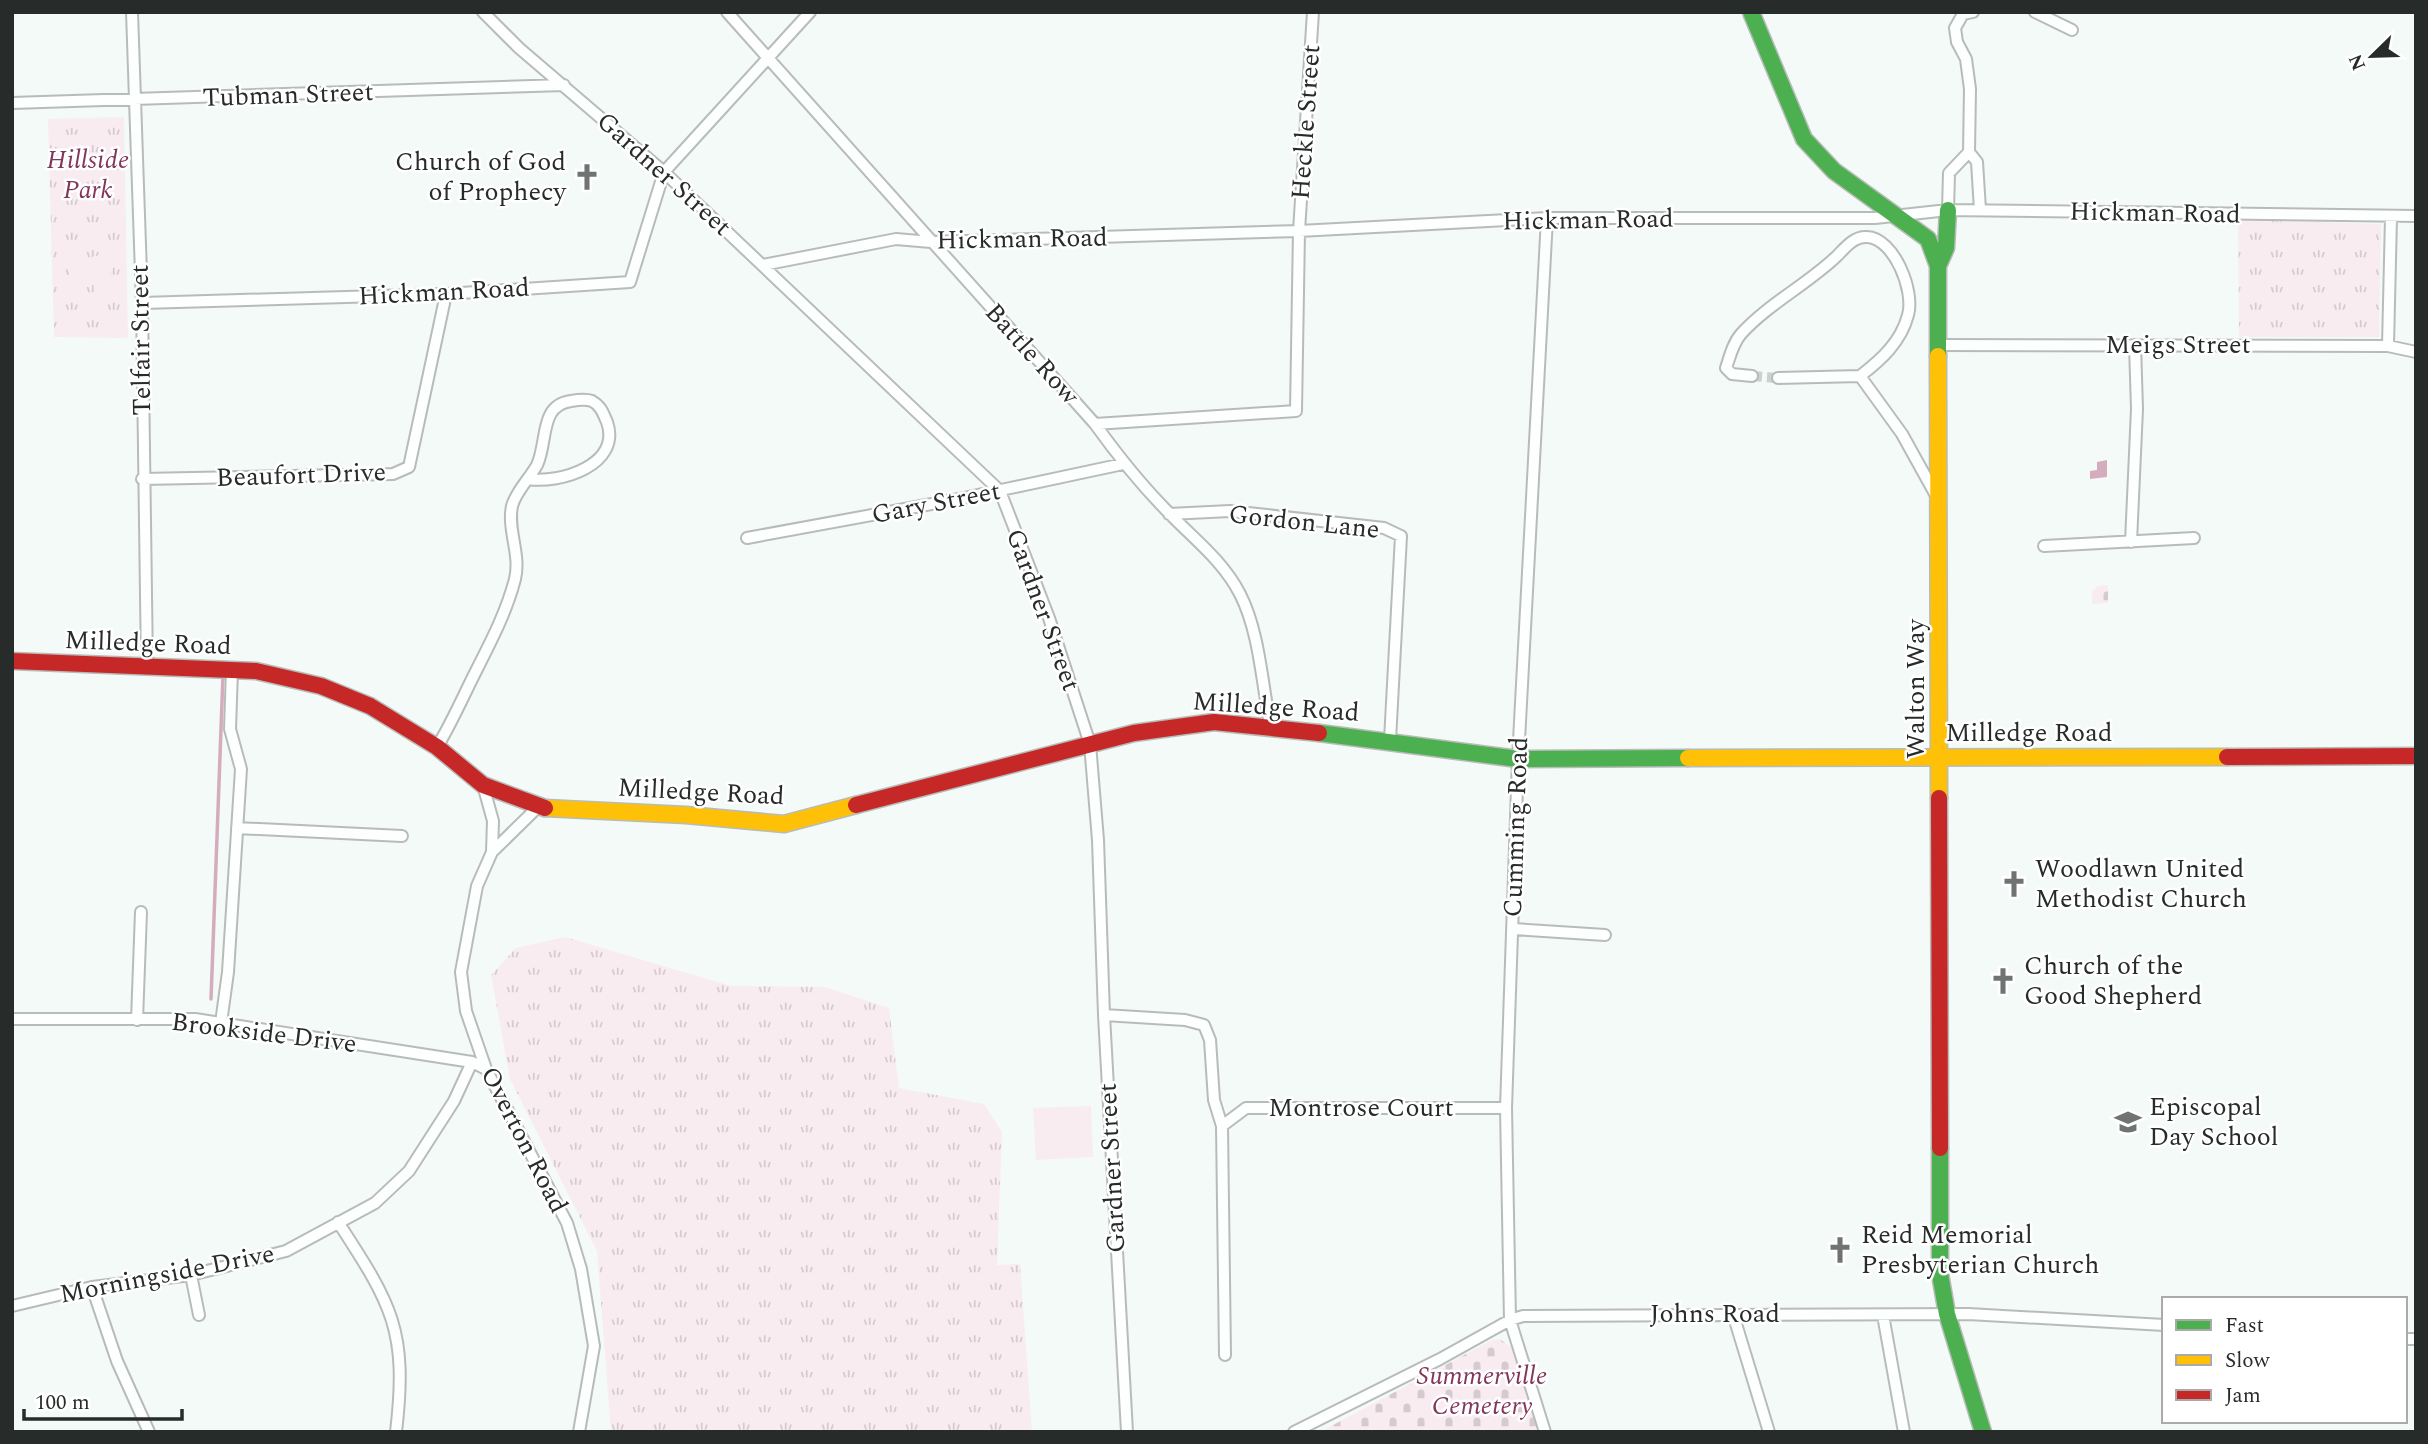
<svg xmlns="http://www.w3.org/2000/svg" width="2428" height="1444" viewBox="0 0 2428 1444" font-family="Spectral,serif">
<defs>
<pattern id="grass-tufts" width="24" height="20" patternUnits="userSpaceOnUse" patternTransform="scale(1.75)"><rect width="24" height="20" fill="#f8ecf0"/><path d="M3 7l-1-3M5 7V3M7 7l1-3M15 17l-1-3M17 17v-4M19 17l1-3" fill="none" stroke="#d5cbce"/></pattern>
<pattern id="cemetery-stones" width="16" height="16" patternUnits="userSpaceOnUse" patternTransform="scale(1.75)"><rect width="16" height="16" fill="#f8ecf0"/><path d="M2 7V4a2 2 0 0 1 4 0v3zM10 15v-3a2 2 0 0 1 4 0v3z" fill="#d5cbce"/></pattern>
</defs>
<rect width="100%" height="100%" fill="#f4faf7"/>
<!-- grass -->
<path fill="url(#grass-tufts)" d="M124,117l4,221 -74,-1 -6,-218z
M2238,220l143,4 -2,113h-140z
M565,937l166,49 94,1 64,21 10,80 85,16 18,28 -5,133 23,-1 12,168h-421l-14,-181 -87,-172 -19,-104 25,-27z"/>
<!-- cemetery -->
<path fill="url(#cemetery-stones)" d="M2108,585v18l-16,1v-13l6,-5z
M1500,1339l11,8 27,85h-218l172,-92z"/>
<!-- pitch -->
<path fill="#f8ecf0" d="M110,255l1,37 -17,1 -1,-37z
M70,256h17v37h-17z
M1091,1106l2,51 -57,3 -3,-52z"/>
<!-- water -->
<path fill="#d5acbe" d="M2107,460v17l-17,2v-8l7,-1v-8z"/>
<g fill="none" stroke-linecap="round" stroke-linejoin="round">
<!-- stream -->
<path stroke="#d5acbe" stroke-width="3.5" d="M211,999l12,-324"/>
<!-- street-tunnel -->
<path stroke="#cbd1ce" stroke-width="10" stroke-dasharray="10 5" stroke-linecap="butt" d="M1752,376l26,2"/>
<defs>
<path id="street" d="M132,12l10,291 5,364
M483,12l36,36 145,124 336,319 49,127 41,126 8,96 6,175 23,417
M727,12l368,412c23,32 47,62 75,90 25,26 53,47 70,80 20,39 22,92 31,135
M1973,12l-10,2 -8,14 2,14 9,17 4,30 -1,63 8,10 3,48
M2035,12l37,18
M12,103l552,-18
M1948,210l1,-37 20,-21
M763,265l133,-26 35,3 368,-11 248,-13h328l73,-8 468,6
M142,303l304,-9 184,-12 34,-110 146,-160
M1940,345l448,1 28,6
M2388,346l3,-129
M1752,376l-20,-2 -6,-6c4,-12 7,-25 15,-34 27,-30 67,-50 96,-78 8,-8 17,-20 30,-19 27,1 48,54 41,78 -7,27 -27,45 -48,61
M1778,378l82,-2 42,58 36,65
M1095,424l201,-13 3,-180 14,-219
M142,479l251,-5 16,-7 37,-173
M1169,514l61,-3 154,17 17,8 -11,204
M747,538l212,-39 164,-35
M2131,542l6,-133 -2,-64
M2044,546l150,-8
M437,747c14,-23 24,-46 36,-70 16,-32 33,-63 42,-98 6,-25 -8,-49 -3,-73 4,-15 18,-28 25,-41 11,-23 2,-60 34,-64 6,-1 15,-2 21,0 9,5 11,12 15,21 15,43 -47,62 -79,57
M483,785l10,36 -1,31
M537,808l-45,44 -15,34 -16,86 5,39 20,58 81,154 14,46 13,77 -15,86
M237,828l165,8
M1513,929l92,6
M1104,1015l81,5 19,5 6,15 4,60 8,26 3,229
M12,1019h183l277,43
M137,1020l4,-108
M221,1023l7,-51 13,-203 -11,-40 2,-59
M1222,1126l24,-18h260
M338,1222c54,83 70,108 58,210
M191,1275l8,40
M92,1287l25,74 32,71
M12,1306l80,-19 99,-12 95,-24 89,-48 34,-32 45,-70 18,-39 14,7
M1733,1314l36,118
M1883,1315l21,117
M2405,1339h11
M1294,1432l146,-73 70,-39 13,-4 445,-2 196,11
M1545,1432l-35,-112 -4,-212 12,-349 29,-541"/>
<path id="fast" d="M1751,12l53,127 30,32 94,68 10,27v90
M1938,266l8,-18 2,-38
M1319,733l199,26 170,-1
M1940,1148v126l7,40 36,118"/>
<path id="slow" d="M1938,356l1,442
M1688,758l539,-1
M545,808l141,7 98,9 72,-19"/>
<path id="jam" d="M12,661l244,10 65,15 49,20 67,41 46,38 62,23
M2227,757l189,-1
M1939,798l1,350
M856,805l278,-72 80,-11 105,11"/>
</defs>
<!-- street casing -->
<use href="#street" stroke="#b8bcb9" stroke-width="14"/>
<!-- fast casing -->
<use href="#fast" stroke="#b8bcb9" stroke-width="19"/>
<!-- slow casing -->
<use href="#slow" stroke="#b8bcb9" stroke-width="19"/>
<!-- jam casing -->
<use href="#jam" stroke="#b8bcb9" stroke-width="19"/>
<!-- street -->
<use href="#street" stroke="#fdfefe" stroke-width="10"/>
<!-- fast -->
<use href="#fast" stroke="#4caf50" stroke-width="16"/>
<!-- slow -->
<use href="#slow" stroke="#ffc107" stroke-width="16"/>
<!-- jam -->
<use href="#jam" stroke="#c62828" stroke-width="16"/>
</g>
<!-- icons -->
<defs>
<symbol id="church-bare" viewBox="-9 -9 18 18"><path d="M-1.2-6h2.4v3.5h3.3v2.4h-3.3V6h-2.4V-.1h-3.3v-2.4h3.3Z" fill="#6f7371" stroke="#fff" stroke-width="2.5" paint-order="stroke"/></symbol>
<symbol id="school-bare" viewBox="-9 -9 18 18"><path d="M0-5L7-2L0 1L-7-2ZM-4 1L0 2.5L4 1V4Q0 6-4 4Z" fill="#6f7371" stroke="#fff" stroke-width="2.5" paint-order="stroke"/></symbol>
</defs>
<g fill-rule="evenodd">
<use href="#church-bare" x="568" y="158" width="38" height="38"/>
<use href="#church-bare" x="1995" y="865" width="38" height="38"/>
<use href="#church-bare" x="1984" y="962" width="38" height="38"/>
<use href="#school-bare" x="2109" y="1103" width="38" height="38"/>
<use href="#church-bare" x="1821" y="1231" width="38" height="38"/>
</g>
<g text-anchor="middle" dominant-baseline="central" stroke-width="5" stroke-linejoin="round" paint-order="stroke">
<!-- street labels -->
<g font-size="26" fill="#272b29" stroke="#fff">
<text transform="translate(288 95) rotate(-2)">Tubman Street</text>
<text transform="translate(1306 122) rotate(-86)">Heckle Street</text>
<text transform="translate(664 174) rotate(42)">Gardner Street</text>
<text transform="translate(2155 213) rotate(1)">Hickman Road</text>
<text transform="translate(1588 220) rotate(-1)">Hickman Road</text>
<text transform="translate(1022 239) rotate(-1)">Hickman Road</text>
<text transform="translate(444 292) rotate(-3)">Hickman Road</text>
<text transform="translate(141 340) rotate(-91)">Telfair Street</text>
<text x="2178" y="345">Meigs Street</text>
<text transform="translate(1032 354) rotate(48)">Battle Row</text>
<text transform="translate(301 475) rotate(-2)">Beaufort Drive</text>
<text transform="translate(936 503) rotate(-11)">Gary Street</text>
<text transform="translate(1304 522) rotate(6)">Gordon Lane</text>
<text transform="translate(1043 610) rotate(70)">Gardner Street</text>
<text transform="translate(148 643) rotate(2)">Milledge Road</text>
<text transform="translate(1916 689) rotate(-90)">Walton Way</text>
<text transform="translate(1276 707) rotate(4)">Milledge Road</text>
<text x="2029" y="733">Milledge Road</text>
<text transform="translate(701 792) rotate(3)">Milledge Road</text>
<text transform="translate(1516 827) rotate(-88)">Cumming Road</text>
<text transform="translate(264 1033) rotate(7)">Brookside Drive</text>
<text x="1361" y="1108">Montrose Court</text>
<text transform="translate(524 1140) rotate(63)">Overton Road</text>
<text transform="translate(1112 1168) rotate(-93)">Gardner Street</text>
<text transform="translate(167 1274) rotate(-11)">Morningside Drive</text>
<text x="1715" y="1314">Johns Road</text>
</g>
<!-- park labels -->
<g font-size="26" font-style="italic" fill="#81365a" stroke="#fff">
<text x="88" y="160">Hillside<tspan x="88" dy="30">Park</tspan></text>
<text x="1482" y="1376">Summerville<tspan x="1482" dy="30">Cemetery</tspan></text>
</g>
<!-- poi labels -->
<g font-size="26" fill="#272b29" stroke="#fff" text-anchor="start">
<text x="566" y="162" text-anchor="end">Church of God<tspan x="566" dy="30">of Prophecy</tspan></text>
<text x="2035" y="869">Woodlawn United<tspan x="2035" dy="30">Methodist Church</tspan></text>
<text x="2024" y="966">Church of the<tspan x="2024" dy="30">Good Shepherd</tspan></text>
<text x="2149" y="1107">Episcopal<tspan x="2149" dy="30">Day School</tspan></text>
<text x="1861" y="1235">Reid Memorial<tspan x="1861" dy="30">Presbyterian Church</tspan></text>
</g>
</g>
<!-- border -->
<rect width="2428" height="1444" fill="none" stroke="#272b29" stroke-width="28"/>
<!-- legend -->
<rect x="2162" y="1297" width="245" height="126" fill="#ffffff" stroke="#a9aaa9" stroke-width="2"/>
<rect x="2176" y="1320" width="35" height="10" fill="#4caf50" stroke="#a9aaa9" stroke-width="2"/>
<text x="2225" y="1332" font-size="21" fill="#272b29">Fast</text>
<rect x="2176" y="1355" width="35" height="10" fill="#ffc107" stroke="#a9aaa9" stroke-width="2"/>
<text x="2225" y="1367" font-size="21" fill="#272b29">Slow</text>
<rect x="2176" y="1390" width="35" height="10" fill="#c62828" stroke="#a9aaa9" stroke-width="2"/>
<text x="2225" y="1402" font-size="21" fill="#272b29">Jam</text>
<!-- north arrow -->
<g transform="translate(2372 56) rotate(247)" stroke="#ffffff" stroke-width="5" paint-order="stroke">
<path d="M0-5L12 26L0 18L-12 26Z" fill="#272b29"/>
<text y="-10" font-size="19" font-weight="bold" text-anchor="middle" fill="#272b29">N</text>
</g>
<!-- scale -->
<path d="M24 1409v10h158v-10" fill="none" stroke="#272b29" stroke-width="3.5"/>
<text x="35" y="1409" font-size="21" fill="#272b29" stroke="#ffffff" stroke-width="5" paint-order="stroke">100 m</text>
</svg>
